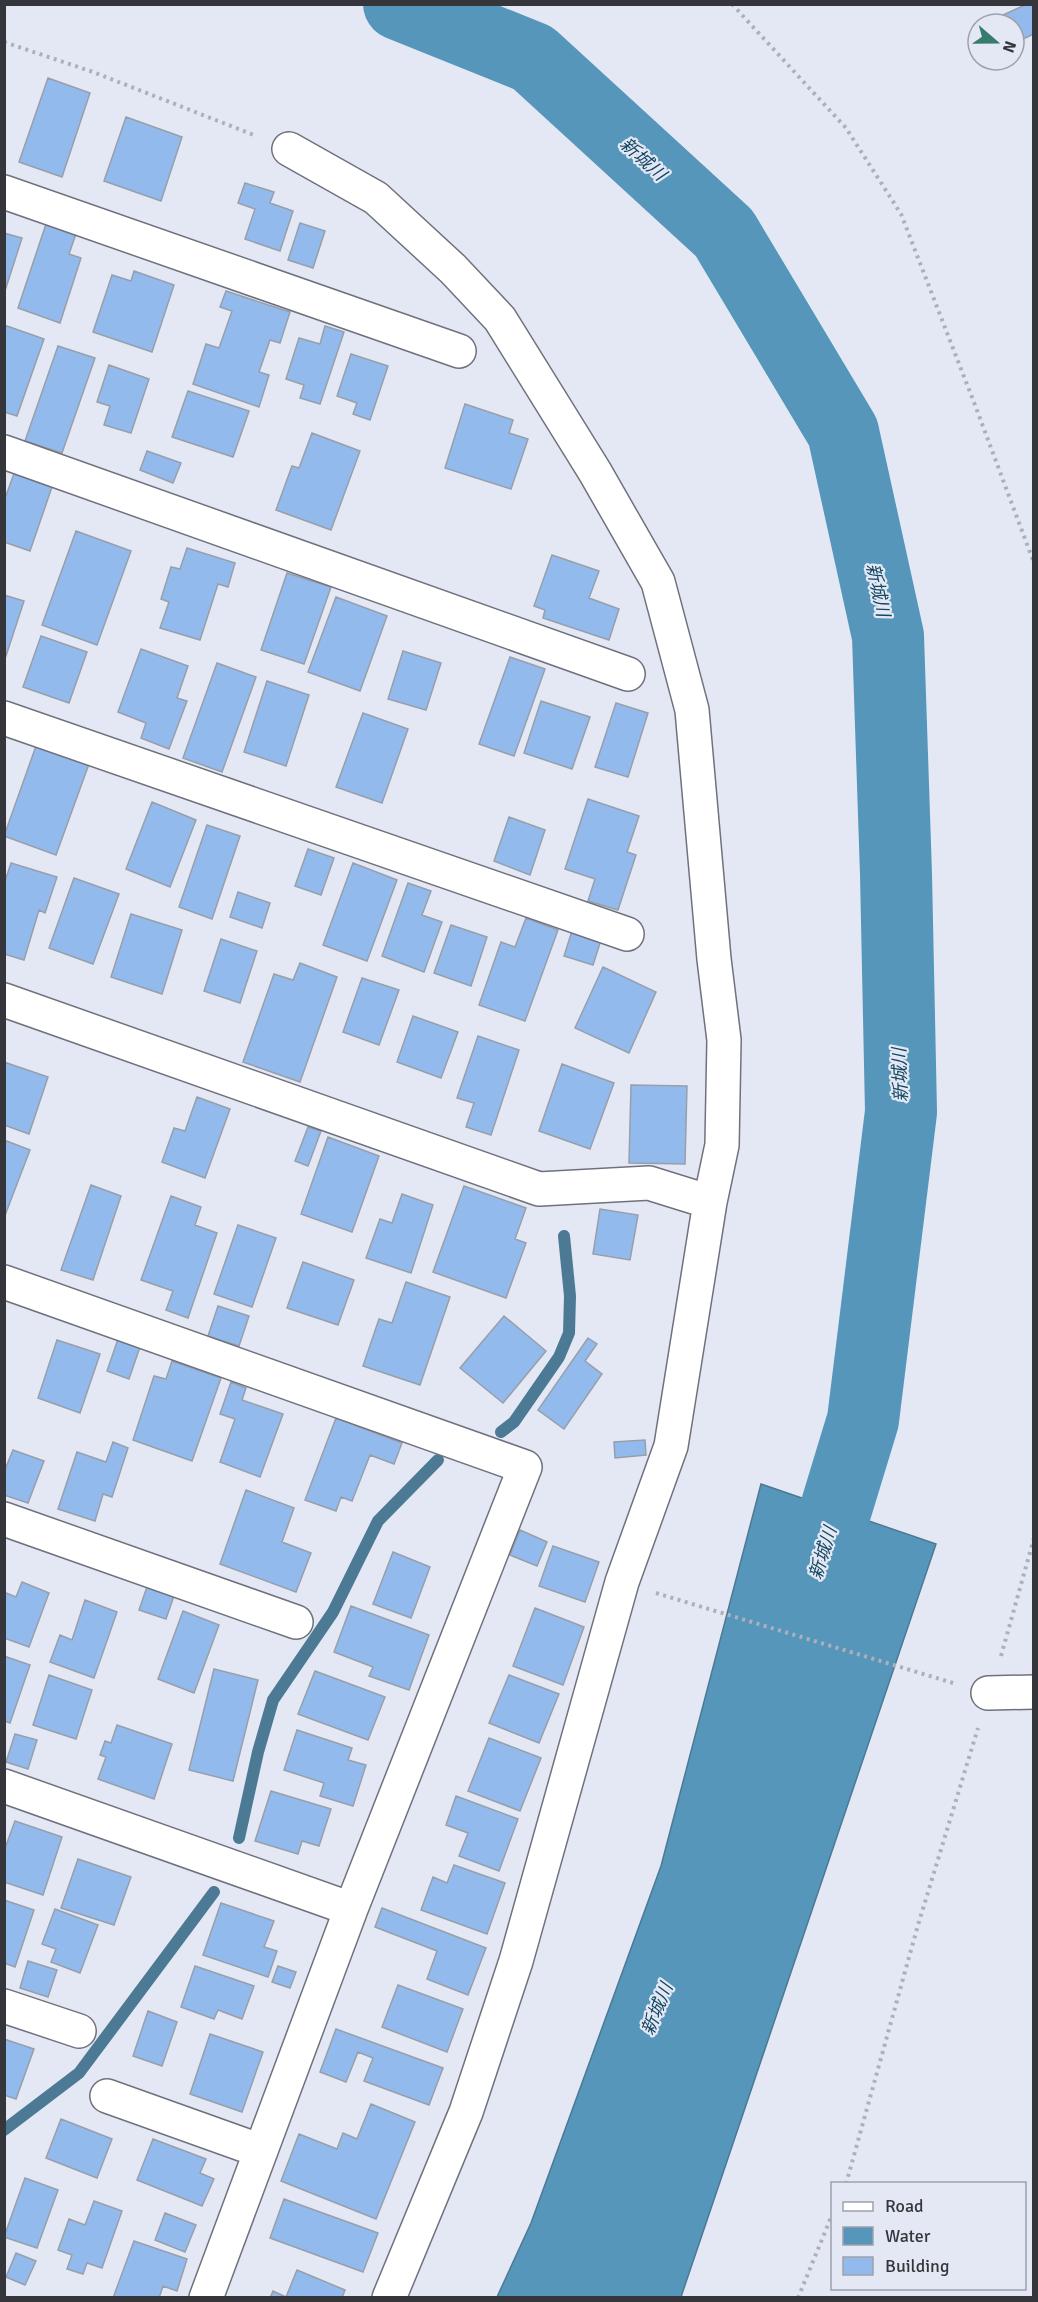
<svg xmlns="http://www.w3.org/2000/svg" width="1038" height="2302" viewBox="0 0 1038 2302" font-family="Signika,'Noto Sans JP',sans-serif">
<rect width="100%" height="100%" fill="#e4e8f5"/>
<!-- water -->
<path fill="#5696ba" stroke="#4c7994" stroke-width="1.5" d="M761,1484l175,60 -255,753h-184l34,-74 130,-357z"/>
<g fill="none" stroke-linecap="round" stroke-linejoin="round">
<!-- stream -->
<path stroke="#4c7994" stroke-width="12" d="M501,1432l13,-10 45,-65 10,-24 1,-37 -6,-60
M239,1838l19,-86 15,-52 60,-88 45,-91 60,-61
M4,2130l75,-57 135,-181"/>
<!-- river -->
<path stroke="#5696ba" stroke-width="72" d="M399,4l134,54 191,175 119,199 45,204 8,238 5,238 -38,308 -56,184"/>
</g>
<!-- building -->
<path fill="#92baed" stroke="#979faa" stroke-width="1.5" d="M1027,4h4l3,5v25l-20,9v-19h-20l-2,-4z
M48,78l42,15 -28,84 -43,-15z
M126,117l56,20 -21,64 -57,-20z
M245,183l29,9 -4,11 23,8 -13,40 -35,-12 10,-30 -17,-6z
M47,221l30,10 -8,23 12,4 -21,65 -42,-15z
M300,223l25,8 -12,37 -25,-8z
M4,233l18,5 -18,56z
M134,271l40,14 -22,67 -59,-20 19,-57 19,6z
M226,291l64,21 -10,31 -10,-3 -11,32 10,3 -10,32 -66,-23 13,-40 13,4 13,-37 -12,-4z
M4,325l40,14 -27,77 -13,-4z
M325,326l19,6 -24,72 -20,-6 4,-13 -18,-6 13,-41 21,6z
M58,346l37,12 -33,95 -37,-12z
M351,354l37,12 -18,54 -17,-6 4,-11 -20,-7z
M109,365l40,14 -18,54 -27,-8 6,-19 -13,-4z
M188,391l61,20 -16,46 -61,-20z
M465,404l48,16 -4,13 19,6 -17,50 -66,-21z
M312,433l48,18 -29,79 -55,-20 16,-44 7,2z
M147,451l34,12 -8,20 -33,-13z
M15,471l38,13 -23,67 -26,-9v-41z
M76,531l55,20 -34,94 -55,-20z
M187,548l48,15 -7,24 -10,-3 -18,56 -40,-12 9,-26 -8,-3 10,-32 9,2z
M552,555l47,16 -10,27 30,11 -10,31 -66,-22 2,-8 -11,-4z
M287,573l44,14 -27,77 -43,-14z
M4,595l20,6 -20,61z
M336,597l51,19 -27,75 -52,-19z
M41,636l46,16 -18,51 -46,-16z
M141,649l47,17 -11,32 10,3 -18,48 -28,-11 5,-15 -28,-11z
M403,651l38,12 -15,47 -38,-11z
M510,657l35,12 -31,87 -35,-12z
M217,663l39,14 -34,95 -39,-14z
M267,681l42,14 -23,71 -42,-14z
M541,701l49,16 -18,52 -48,-16z
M616,703l32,10 -20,64 -33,-10z
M363,713l45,16 -26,74 -46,-16z
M36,746l53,18 -33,91 -52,-19z
M588,799l51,17 -12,36 9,3 -18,55 -30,-9 7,-22 -30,-10z
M152,802l44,18 -26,67 -44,-18z
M509,817l36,13 -15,45 -36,-14z
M207,825l33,11 -28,83 -33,-12z
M308,849l26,9 -13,37 -26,-9z
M11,863l46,14 -12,36 -6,-3 -15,50 -20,-6v-70z
M353,863l44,17 -30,81 -44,-16z
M74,878l45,16 -26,70 -44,-16z
M408,883l23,8 -9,24 20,7 -18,50 -42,-16z
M238,892l32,11 -8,25 -32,-11z
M131,914l51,16 -20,64 -51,-17z
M526,918l32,12 -33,91 -46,-16 22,-63 14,5z
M451,925l36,12 -16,49 -37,-13z
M572,931l29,9 -8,25 -29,-9z
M221,939l36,12 -17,52 -36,-12z
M300,963l37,14 -37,105 -57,-20 31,-88 19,6z
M603,967l53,25 -27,61 -54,-25z
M362,978l37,12 -20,55 -36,-13z
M413,1016l45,16 -17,46 -44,-16z
M478,1036l41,14 -28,85 -25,-8 8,-24 -17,-5z
M4,1062l44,15 -19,57 -25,-9z
M562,1064l52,19 -24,66 -51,-18z
M631,1085l56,1 -2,78 -56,-1z
M197,1097l33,12 -25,69 -43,-16 12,-34 11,3z
M308,1127l13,4 -13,35 -13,-5z
M328,1137l51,19 -27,76 -51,-18z
M4,1140l26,10 -26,68z
M91,1185l30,11 -28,84 -32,-10z
M464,1186l62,22 -11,31 11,4 -20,55 -73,-26z
M402,1194l31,11 -22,68 -45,-15 14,-39 12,4z
M171,1196l30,11 -6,18 22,8 -29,85 -22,-8 7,-19 -32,-11z
M600,1209l38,6 -8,45 -37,-6z
M238,1225l38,13 -24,69 -38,-13z
M303,1262l51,18 -16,45 -51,-17z
M406,1282l44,15 -30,88 -57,-19 16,-47 13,4z
M218,1306l31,10 -10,30 -31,-10z
M504,1316l42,35 -43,52 -43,-35z
M588,1338l9,6 -12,17 17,13 -38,55 -26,-19z
M118,1339l22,8 -11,32 -22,-8z
M57,1340l43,14 -20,59 -42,-15z
M172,1361l49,17 -29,83 -59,-21 21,-64 12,3z
M231,1382l15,6 -4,12 41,14 -23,63 -40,-15 15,-43 -15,-5z
M336,1418l66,25 -8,21 -24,-9 -18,46 -11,-4 -5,14 -31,-11z
M645,1440l1,15 -31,3 -1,-16z
M113,1442l15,6 -16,49 -9,-3 -8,27 -37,-12 19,-57 29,10z
M13,1450l31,11 -16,42 -24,-8v-23z
M246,1490l48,18 -12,34 29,11 -15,39 -76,-28z
M520,1530l27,12 -10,24 -27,-11z
M553,1546l46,16 -14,40 -46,-16z
M393,1552l37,15 -19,51 -38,-14z
M22,1582l27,11 -20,54 -25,-9v-46l12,5z
M148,1584l27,9 -9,26 -27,-9z
M85,1600l32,12 -23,66 -44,-16 10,-27 12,5z
M351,1606l78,29 -20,55 -40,-14 4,-9 -39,-15z
M535,1608l49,19 -21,58 -50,-19z
M183,1611l36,14 -25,68 -36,-14z
M4,1656l26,9 -20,58 -6,-2z
M214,1669l44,11 -25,101 -44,-11z
M315,1671l70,26 -17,43 -70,-26z
M49,1675l43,15 -16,49 -43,-14z
M509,1675l50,19 -20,49 -50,-20z
M117,1725l55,19 -18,55 -56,-20 8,-22 -6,-2 5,-14 6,2z
M297,1730l55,18 -4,12 18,5 -13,41 -33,-10 4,-13 -40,-13z
M15,1734l22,6 -9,29 -22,-7z
M489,1738l52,20 -21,53 -52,-20z
M271,1791l60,18 -12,37 -17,-5 -4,13 -43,-13z
M456,1796l62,23 -19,52 -40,-15 9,-23 -22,-8z
M15,1821l47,16 -19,58 -39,-13v-31z
M78,1859l53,18 -17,48 -53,-17z
M454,1865l51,18 -18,51 -66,-24 12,-33 14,6z
M4,1900l30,10 -19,57 -11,-4z
M221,1903l53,18 -10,26 13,4 -9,26 -65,-22z
M382,1908l104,40 -18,47 -41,-16 10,-28 -62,-24z
M55,1909l43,16 -18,48 -29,-11 5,-13 -14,-5z
M28,1961l29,9 -9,27 -28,-9z
M195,1966l59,20 -12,33 -24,-9 -4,9 -33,-12z
M278,1966l18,6 -6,16 -18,-6z
M398,1985l65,24 -16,43 -65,-25z
M148,2011l29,11 -15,44 -29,-10z
M336,2029l107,39 -14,37 -65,-24 9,-23 -15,-6 -12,30 -26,-10z
M210,2034l53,18 -21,60 -52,-18z
M4,2039l30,10 -18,50 -12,-4z
M371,2104l44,18 -39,97 -95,-38 18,-47 38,15 6,-16 14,6z
M61,2119l51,20 -15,39 -51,-20z
M153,2139l53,20 -6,14 14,6 -12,27 -65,-26z
M25,2178l33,12 -21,58 -33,-11z
M284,2199l94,34 -15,39 -93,-34z
M94,2201l28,10 -20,57 -15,-5 -4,11 -16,-5 5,-14 -14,-5 11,-31 16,6z
M165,2213l31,12 -11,27 -30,-12z
M134,2241l53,18 -10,32 -14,-5 -4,12h-46z
M16,2253l20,8 -11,24 -19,-8z
M297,2270l48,20 -3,8h-72l3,-7 13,6z"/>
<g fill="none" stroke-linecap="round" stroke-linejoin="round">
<defs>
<path id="minor" d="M289,149l87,49 77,71 47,50 95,153 63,110 34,128 22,249 10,81 -2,105 -12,57 -39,244 -49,136 -106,379 -50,151 -77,186
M4,192l455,159
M4,452l624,222
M4,718l623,216
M4,1000l535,189 110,-6 61,19
M4,1282l521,185 -174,442 -145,389
M4,1519l292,103
M988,1693l46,-1
M4,1786l347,123
M4,2006l75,25
M107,2096l154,55"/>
</defs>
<!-- minor casing -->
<use href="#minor" stroke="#6f727d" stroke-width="36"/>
<!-- path -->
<path stroke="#adb0bb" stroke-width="4" stroke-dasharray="3 4.5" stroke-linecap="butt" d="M732,4l114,124 55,86 74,191 59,158
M4,42l89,30 161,63
M656,1593l297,90
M1001,1656l33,-118
M846,2184l72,-259 60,-197
M798,2298l34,-83"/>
<!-- minor -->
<use href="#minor" stroke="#fff" stroke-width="33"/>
</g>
<g text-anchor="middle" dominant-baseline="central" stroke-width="4.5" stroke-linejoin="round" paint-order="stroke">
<!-- water labels -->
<g font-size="18" font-style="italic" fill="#134660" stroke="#e4e8f5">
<text transform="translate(643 159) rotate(42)">新城川</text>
<text transform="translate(878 590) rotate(78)">新城川</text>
<text transform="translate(900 1075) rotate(-92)">新城川</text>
<text transform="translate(823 1553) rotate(-73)">新城川</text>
<text transform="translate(657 2009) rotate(-68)">新城川</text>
</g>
</g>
<!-- border -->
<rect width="1038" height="2302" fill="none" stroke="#35363b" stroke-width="12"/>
<!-- legend -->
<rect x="831" y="2182" width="195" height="108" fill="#e4e8f5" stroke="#9ea1ab" stroke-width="1.5"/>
<rect x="843" y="2202" width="30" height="9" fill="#ffffff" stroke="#9ea1ab" stroke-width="1.5"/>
<text x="885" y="2212" font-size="18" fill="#35363b">Road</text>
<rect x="843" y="2227" width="30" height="18" fill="#5696ba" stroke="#9ea1ab" stroke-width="1.5"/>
<text x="885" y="2242" font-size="18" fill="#35363b">Water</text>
<rect x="843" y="2257" width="30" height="18" fill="#92baed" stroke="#9ea1ab" stroke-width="1.5"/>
<text x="885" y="2272" font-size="18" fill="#35363b">Building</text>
<!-- north arrow -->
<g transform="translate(996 42) rotate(110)"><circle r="28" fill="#e4e8f5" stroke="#9ea1ab" stroke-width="1.5"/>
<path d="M0-4.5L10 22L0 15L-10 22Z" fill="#387b6d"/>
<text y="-9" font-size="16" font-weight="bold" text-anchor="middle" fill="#35363b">N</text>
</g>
</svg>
